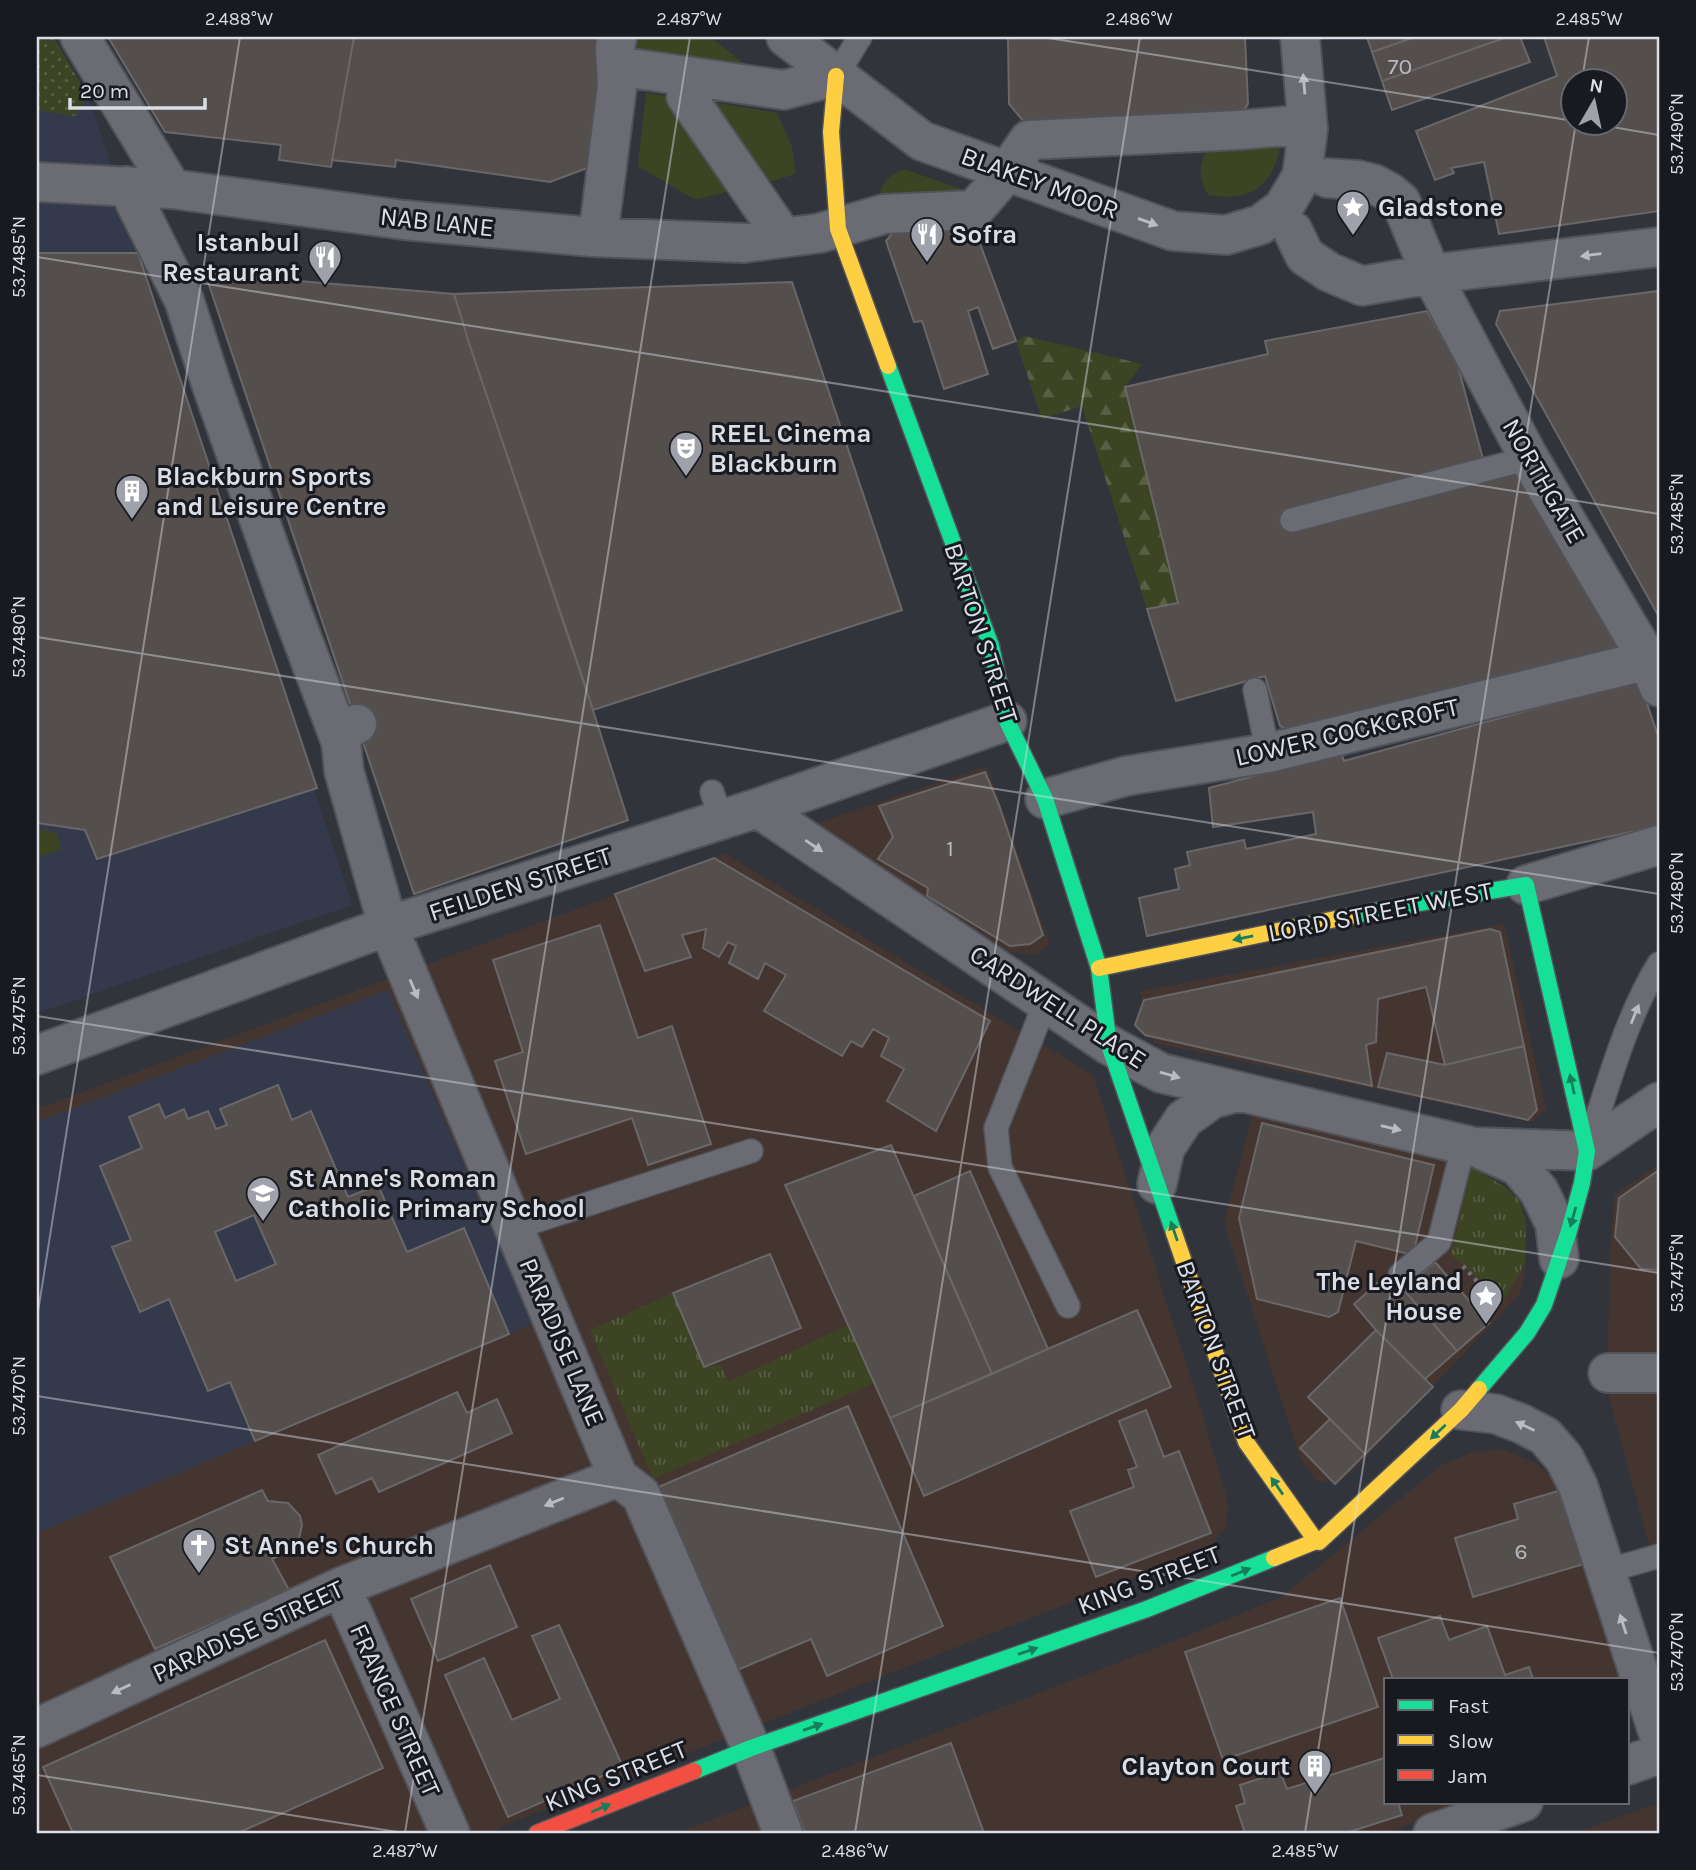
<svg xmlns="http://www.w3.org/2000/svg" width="1696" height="1870" viewBox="0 0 1696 1870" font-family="Karla,sans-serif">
<defs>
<pattern id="grass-tufts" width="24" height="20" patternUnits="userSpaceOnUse" patternTransform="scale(1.75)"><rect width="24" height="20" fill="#3c4424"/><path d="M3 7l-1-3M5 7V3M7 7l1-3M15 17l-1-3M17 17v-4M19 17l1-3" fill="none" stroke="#585f44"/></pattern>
<pattern id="forest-firs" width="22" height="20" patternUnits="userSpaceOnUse" patternTransform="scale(1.75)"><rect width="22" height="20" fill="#3c4424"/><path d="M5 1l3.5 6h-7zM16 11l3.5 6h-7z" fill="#585f44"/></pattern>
<pattern id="park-dots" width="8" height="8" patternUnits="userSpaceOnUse" patternTransform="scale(1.75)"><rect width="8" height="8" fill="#3c4424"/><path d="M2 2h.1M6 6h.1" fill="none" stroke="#585f44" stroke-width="1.8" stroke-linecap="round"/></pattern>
</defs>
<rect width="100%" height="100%" fill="#32343c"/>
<!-- commercial -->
<path fill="#453530" d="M987,766l63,178 -14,10 -24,-1 -197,-129z
M725,854l368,221 106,328 29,100 -2,23 -15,21 -701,276 -21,10h-452v-724z
M1504,924l42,185 -13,13 -379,-79 -14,-52z
M1254,1109l217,58 33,19 15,14 7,21 -1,54 -5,19 -170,180 -27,8 -8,-2 -15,-22 -76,-236z
M1659,1164v418l-52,-192 3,-142 5,-53z
M1502,1449l35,15 16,15 70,200h-237v123h82l-82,31h-709l515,-199 91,-38 157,-130 31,-13z
M1659,1803v30h-85z"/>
<!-- built -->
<path fill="#35394c" d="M37,37h16l35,59 264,809 -315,108z
M388,990l145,334 -496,209v-411z"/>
<!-- grass -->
<path fill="url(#grass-tufts)" d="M1471,1167l33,19 15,14 7,21 -1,42 -21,37 -53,-45z
M673,1293l31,74 17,-2 7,17 120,-57 26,58 -221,96 -63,-149z"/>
<!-- forest -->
<path fill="url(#forest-firs)" d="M1025,336l117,28 -17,23 53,216 -31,6 -65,-203 -40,13 -26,-78z"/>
<!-- park -->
<path fill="url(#park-dots)" d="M37,37h16l35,59 -13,20 -38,-6z"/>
<!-- garden -->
<path fill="#3c4424" d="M632,37h79l35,29 -112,-16z
M647,93l21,4 62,94 -32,8 -6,-1 -53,-31 -1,-3 8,-69z
M706,101l71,12 15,34 4,25 -1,2 -29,9z
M1238,144l42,3c-8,41 -31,55 -72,48 -8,-15 -11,-29 -1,-44z
M903,170h4l71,25 -99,3c2,-15 10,-23 24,-28z
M37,829l19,3 5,17 -24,9z"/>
<!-- building -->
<path fill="#544e4d" stroke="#6a6769" stroke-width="2" fill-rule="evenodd" d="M108,37h246l-23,130 -52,-7 2,-15 -116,-13z
M354,37h254l-8,12 -4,20 8,14 -14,84 -40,15 -154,-22 -1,7 -63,-7z
M1008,37h237l3,67 -11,17 -207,8 -21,-25z
M1367,37h48l-43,15z
M1415,37h92l-125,44 -10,-29z
M1507,37h13l10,25 -138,48 -10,-29z
M1544,37h115v174l-160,23 -15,-72 -33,6 3,5 -19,7 -19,-49 141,-55zM1574,80h42v42h-42z
M972,222l44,119 -23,8 -15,-42 -10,4 20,63 -44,15 -22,-68 -8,1 -28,-81 11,-13z
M37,253h101l179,535 -220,71 -12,-29 -48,-7z
M205,273l249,21 16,52 113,333 45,141 -214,74z
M792,282l110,328 -309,100 -123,-364 -16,-52z
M1659,291v326l-163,-293 4,-13z
M1427,311l30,52 26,96 -198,51 5,18 228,-58 107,187 -314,85 -31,-16 -15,-50 -89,25 -29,-92 31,-6 -53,-216 143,-33 -3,-13z
M1639,680l20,59v87l-512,110 -8,-38 40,-9 -4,-20 15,-4 -3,-13 57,-12 2,9 70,-15 -3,-22 -100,15 -4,-39 132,-35 3,8z
M985,772l14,33 44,130 -13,9 -20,2 -83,-50 1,-8 -50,-29 15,-22 -14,-31z
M714,858l276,163 -54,110 -49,-30 17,-32 -23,-13 8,-18 -16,-9 -11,18 -11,-6 -9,15 -78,-45 22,-36 -21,-12 -7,16 -29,-16 7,-17 -8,-4 -9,15 -16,-9 3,-19 -24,6 9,22 -46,14 -30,-77z
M600,925l38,113 34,-12 39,118 -63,21 -16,-47 -106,36 -31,-93 28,-9 -30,-92z
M1490,929l10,3 24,114 -79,19 -19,-78 -48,12 -2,43 -10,3 6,41 -227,-51 -10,-10 9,-25z
M1524,1046l13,64 -9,10 -150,-33 9,-34 58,12z
M278,1085l14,35 19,-9 37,86 30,-12 29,67 57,-24 45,106 -254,107 -25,-59 -22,9 -39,-92 -29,13 -28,-65 19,-7 -31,-74 42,-18 -13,-31 30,-13 6,14 19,-9 4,10 20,-8 8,18 11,-4 -7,-16zM254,1215l22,49 -40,17 -21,-49z
M1262,1123l172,42 -21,90 -57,-14 -18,71 -9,5 -72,-18 -18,-81z
M891,1145l101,229 -102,44 -105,-233z
M1659,1170v100l-18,-1 -26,-32 4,-39z
M970,1171l78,178 -56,25 -78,-178z
M770,1254l31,74 -97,39 -31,-74z
M1435,1262l54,61 -32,28 -54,-62z
M1381,1280l14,16 8,-7 54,62 -32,28 -49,-49 -22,-26z
M1137,1310l34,77 -247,109 -34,-78z
M1376,1330l57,57 -68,67 -57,-57z
M457,1392l10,21 30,-14 15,34 -133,59 -7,-14 -36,16 -18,-39z
M848,1406l95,220 -116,50 -16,-37 -76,32 -79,-183z
M1146,1410l18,47 15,-6 32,82 -115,44 -26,-66 64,-24 -6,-17 9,-3 -18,-46z
M1330,1419l35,35 -30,30 -35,-36z
M1565,1489l22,74 -114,34 -18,-59 63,-19 -4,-15z
M262,1490l6,11 20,2 12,13 2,9 -4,18 -5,6 -21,10 17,31 -134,59 -45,-92z
M490,1565l27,62 -79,34 -27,-62z
M1340,1598l38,109 -155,53 -38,-108z
M1440,1616l9,24 38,-14 18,49 24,-8 4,12h-140l-15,-41z
M559,1625l64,142 -115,50 -63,-142 39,-17 28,62 48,-21 -28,-63z
M325,1640l58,128 -145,65h-165l-30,-66z
M951,1743l33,90h-179l-12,-32z
M1384,1758l2,8v36h12l4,13 -56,18h-101l-9,-27 9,-3 -5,-18 40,-13 7,17z"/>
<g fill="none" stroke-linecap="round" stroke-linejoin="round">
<defs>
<path id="lane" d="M836,76l24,-39
M1292,520l237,-62
M1255,690l13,63
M712,792l9,27
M1046,1001l-50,127 4,39 68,139
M1589,1143c19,-58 38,-128 70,-179
M514,1228l237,-77
M1400,1275l39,-33 25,-98
M1606,1571l53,-15"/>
<path id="street" d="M80,37l92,152
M786,37l136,104 251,90 53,4 34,-10 23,-17 19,-32 6,-47 -8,-92
M616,66l168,24 52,-14
M687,76l-1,20 97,141
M1327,178l31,2 16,4 15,8 12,10 30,72 98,184 119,202 11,27
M37,182l135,7 232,31 188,17 152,6 76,-10 64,-19 90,-4 33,-38 22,-32 210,-10 59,-5 10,4
M127,186l57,114 29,89 78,220 50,133
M1293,231l12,25 24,16 33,14 69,-12 228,-27
M598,237l19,-151 -2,-38 2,-11
M357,724l-11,6 -5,12 3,29 44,155 230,551 23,18 110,253 32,85
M1045,799l81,-23 142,-23 380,-93
M758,808l351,237 52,28 313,74 113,4 72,-49
M1526,885l133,-40
M37,1055l351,-129 370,-118 249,-87
M1482,1150l36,16 21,25 16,33 4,35
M1157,1184l8,-36 19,-29 28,-20 25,-7
M1608,1373h51
M1461,1410l35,4 26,10 23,12 19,22 14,28 81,249
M341,1587l109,246
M37,1728l304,-141 277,-110
M1628,1765l31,-11
M1433,1833l90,-31"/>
<path id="fast" d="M888,366l103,280 16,75 38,78 54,169 10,77 65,188
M1350,916l51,-10 125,-21 61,266 -5,32 -13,48 -25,74 -17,28 -48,56
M694,1771l57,-23 396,-139 127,-51"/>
<path id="slow" d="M836,76l-5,56 7,97 50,137
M1099,968l251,-52
M1174,1233l72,209 70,99
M1274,1558l42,-17 3,1 142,-132 18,-21"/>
<path id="jam" d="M537,1833l157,-62"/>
</defs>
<!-- lane casing -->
<use href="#lane" stroke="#51535a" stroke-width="26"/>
<!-- street casing -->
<use href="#street" stroke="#51535a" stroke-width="42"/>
<!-- fast casing -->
<use href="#fast" stroke="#51535a" stroke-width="19"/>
<!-- slow casing -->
<use href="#slow" stroke="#51535a" stroke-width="19"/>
<!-- jam casing -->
<use href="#jam" stroke="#51535a" stroke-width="19"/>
<!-- path -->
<path stroke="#6d6f74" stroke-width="4.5" stroke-dasharray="3.5 5" stroke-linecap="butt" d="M1463,1266l32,35"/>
<!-- lane -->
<use href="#lane" stroke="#6b6c73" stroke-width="23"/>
<!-- street -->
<use href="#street" stroke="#6b6c73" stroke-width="38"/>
<!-- fast -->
<use href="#fast" stroke="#16e098" stroke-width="16"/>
<!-- slow -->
<use href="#slow" stroke="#ffcf43" stroke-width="16"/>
<!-- jam -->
<use href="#jam" stroke="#f24e42" stroke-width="16"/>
</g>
<!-- one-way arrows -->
<defs><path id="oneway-solid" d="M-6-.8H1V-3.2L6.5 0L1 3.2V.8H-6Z" transform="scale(1.75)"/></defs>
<g fill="#b9bcc4">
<use href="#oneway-solid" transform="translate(1304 84) rotate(-95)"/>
<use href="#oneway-solid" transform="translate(1148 222) rotate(20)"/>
<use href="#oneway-solid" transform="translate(1591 255) rotate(173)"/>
<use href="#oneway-solid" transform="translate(814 846) rotate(34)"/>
<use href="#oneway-solid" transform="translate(414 989) rotate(67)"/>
<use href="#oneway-solid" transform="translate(1635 1014) rotate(-68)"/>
<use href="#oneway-solid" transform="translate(1170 1075) rotate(16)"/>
<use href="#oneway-solid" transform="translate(1391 1128) rotate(13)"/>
<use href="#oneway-solid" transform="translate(1525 1426) rotate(-155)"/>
<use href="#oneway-solid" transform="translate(554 1502) rotate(158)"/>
<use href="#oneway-solid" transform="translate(1623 1624) rotate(-108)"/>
<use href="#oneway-solid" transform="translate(121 1689) rotate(155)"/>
</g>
<g fill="#177d5c">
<use href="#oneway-solid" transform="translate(1243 938) rotate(168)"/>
<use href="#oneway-solid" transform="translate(1572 1084) rotate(-103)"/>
<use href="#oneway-solid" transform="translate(1573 1217) rotate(106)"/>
<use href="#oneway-solid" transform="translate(1174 1231) rotate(-109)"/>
<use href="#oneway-solid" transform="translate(1438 1432) rotate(137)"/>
<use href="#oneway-solid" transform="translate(1277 1486) rotate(-125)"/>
<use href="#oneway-solid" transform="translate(1241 1572) rotate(-22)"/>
<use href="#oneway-solid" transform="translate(1028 1651) rotate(-19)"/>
<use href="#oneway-solid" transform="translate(813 1727) rotate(-19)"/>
<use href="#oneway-solid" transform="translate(601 1808) rotate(-22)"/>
</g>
<!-- ticks -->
<path fill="none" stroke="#dbdee7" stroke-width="2" stroke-opacity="0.45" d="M1042,37l532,84M1582,80l7,-43M1583,122l76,13M37,257l1622,257M37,637l1622,257M37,1016l1622,257M37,1318l203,-1281M37,1396l1622,257M37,1775l367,58M405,1833l285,-1796M855,1833l285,-1796M1305,1833l271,-1711"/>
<!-- icons -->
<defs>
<symbol id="sight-pin" viewBox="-11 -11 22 30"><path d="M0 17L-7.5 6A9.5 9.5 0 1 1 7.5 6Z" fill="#a0a2ab" stroke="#181a20"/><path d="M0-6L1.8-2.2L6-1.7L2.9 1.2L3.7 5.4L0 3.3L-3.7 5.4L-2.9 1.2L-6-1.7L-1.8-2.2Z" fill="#fff"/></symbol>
<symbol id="restaurant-pin" viewBox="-11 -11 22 30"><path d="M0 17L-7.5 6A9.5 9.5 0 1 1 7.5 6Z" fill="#a0a2ab" stroke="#181a20"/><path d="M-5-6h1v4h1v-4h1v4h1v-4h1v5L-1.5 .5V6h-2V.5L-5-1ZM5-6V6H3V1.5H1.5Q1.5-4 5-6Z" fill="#fff"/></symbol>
<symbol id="theatre-pin" viewBox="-11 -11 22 30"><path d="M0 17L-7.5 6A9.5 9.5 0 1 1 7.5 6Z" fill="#a0a2ab" stroke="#181a20"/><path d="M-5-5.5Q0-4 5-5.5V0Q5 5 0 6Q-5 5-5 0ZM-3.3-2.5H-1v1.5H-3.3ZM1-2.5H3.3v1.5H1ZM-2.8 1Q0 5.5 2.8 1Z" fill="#fff"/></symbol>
<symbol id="building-pin" viewBox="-11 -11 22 30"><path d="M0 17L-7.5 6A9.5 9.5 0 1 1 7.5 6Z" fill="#a0a2ab" stroke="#181a20"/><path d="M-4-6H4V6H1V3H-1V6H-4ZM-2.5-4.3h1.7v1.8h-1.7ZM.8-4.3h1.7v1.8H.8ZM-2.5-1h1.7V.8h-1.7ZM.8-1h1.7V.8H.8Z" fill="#fff"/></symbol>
<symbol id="school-pin" viewBox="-11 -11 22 30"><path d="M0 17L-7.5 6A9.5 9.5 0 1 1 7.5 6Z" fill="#a0a2ab" stroke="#181a20"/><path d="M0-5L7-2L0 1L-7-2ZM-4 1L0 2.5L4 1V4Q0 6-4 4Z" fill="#fff"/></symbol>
<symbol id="church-pin" viewBox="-11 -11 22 30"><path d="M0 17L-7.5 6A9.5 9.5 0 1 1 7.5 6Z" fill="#a0a2ab" stroke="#181a20"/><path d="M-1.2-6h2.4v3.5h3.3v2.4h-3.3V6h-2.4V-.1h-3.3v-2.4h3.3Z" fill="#fff"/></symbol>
</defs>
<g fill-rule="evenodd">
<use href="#sight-pin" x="1334" y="188" width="38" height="52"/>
<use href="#restaurant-pin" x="908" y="215" width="38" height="52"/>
<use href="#restaurant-pin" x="306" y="238" width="38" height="52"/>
<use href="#theatre-pin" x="667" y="429" width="38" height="52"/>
<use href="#building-pin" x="113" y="472" width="38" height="52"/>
<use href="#school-pin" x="244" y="1174" width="38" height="52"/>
<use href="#sight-pin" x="1467" y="1277" width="38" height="52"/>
<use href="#church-pin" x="180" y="1526" width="38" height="52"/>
<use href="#building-pin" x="1296" y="1747" width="38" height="52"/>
</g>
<g text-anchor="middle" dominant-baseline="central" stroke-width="6" stroke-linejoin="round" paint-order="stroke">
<!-- number labels -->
<g font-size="23" fill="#b9bac0">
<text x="1400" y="66">70</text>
<text x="950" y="848">1</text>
<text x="1521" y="1551">6</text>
</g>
<!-- street labels -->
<g font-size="26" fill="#dbdee7" stroke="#181a20">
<text transform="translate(1040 183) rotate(20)">BLAKEY MOOR</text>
<text transform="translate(437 222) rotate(6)">NAB LANE</text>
<text transform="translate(1544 481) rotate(60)">NORTHGATE</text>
<text transform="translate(981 633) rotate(72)">BARTON STREET</text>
<text transform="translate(1347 732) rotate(-13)">LOWER COCKCROFT</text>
<text transform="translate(520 884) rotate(-18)">FEILDEN STREET</text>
<text transform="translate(1380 912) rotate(-11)">LORD STREET WEST</text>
<text transform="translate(1058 1007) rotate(33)">CARDWELL PLACE</text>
<text transform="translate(562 1342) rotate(67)">PARADISE LANE</text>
<text transform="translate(1216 1350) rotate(70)">BARTON STREET</text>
<text transform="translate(1149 1580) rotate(-21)">KING STREET</text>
<text transform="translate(248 1631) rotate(-25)">PARADISE STREET</text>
<text transform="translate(395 1710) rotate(66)">FRANCE STREET</text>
<text transform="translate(616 1776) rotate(-22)">KING STREET</text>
</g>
<!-- poi labels -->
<g font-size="26" font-weight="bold" fill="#dbdee7" stroke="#181a20" text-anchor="start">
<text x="1378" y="207">Gladstone</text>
<text x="951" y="234">Sofra</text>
<text x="300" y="242" text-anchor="end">Istanbul<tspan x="300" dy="30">Restaurant</tspan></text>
<text x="710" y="433">REEL Cinema<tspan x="710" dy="30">Blackburn</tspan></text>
<text x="156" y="476">Blackburn Sports<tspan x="156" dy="30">and Leisure Centre</tspan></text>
<text x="288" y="1178">St Anne's Roman<tspan x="288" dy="30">Catholic Primary School</tspan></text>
<text x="1462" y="1281" text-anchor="end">The Leyland<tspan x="1462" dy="30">House</tspan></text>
<text x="224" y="1545">St Anne's Church</text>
<text x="1290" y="1766" text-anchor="end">Clayton Court</text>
</g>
</g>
<!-- border -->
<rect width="1696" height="1870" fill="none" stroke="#181a20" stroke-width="77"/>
<!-- legend -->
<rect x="1384" y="1678" width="245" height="126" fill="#181a20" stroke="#666870" stroke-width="2"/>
<rect x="1398" y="1700" width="35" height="10" fill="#16e098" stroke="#666870" stroke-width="2"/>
<text x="1448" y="1713" font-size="21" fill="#dbdee7">Fast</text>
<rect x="1398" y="1735" width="35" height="10" fill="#ffcf43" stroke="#666870" stroke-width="2"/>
<text x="1448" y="1748" font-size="21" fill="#dbdee7">Slow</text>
<rect x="1398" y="1770" width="35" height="10" fill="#f24e42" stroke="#666870" stroke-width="2"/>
<text x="1448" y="1783" font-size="21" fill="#dbdee7">Jam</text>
<!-- north arrow -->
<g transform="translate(1594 102) rotate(9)"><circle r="33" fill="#181a20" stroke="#666870" stroke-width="2"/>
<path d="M0-5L12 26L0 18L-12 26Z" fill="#a0a2ab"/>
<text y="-10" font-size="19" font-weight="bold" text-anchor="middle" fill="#dbdee7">N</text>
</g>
<!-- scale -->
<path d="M70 98v10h135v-10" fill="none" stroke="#dbdee7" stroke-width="3.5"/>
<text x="80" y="98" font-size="21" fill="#dbdee7" stroke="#181a20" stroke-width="5" paint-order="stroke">20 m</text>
<rect x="38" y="38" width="1620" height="1794" fill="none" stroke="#dbdee7" stroke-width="2.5"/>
<g font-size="18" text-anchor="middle" fill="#dbdee7">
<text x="239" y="25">2.488°W</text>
<text x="689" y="25">2.487°W</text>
<text x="1139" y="25">2.486°W</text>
<text x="1589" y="25">2.485°W</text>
<text transform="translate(1677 134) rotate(-90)" y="6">53.7490°N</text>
<text transform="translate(19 257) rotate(-90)" y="6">53.7485°N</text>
<text transform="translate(1677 514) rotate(-90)" y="6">53.7485°N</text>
<text transform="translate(19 637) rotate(-90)" y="6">53.7480°N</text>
<text transform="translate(1677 893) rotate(-90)" y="6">53.7480°N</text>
<text transform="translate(19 1016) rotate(-90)" y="6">53.7475°N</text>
<text transform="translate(1677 1273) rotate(-90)" y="6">53.7475°N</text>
<text transform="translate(19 1396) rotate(-90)" y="6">53.7470°N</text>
<text transform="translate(1677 1652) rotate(-90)" y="6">53.7470°N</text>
<text transform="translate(19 1775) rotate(-90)" y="6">53.7465°N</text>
<text x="405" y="1857">2.487°W</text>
<text x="855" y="1857">2.486°W</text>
<text x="1305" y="1857">2.485°W</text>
</g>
</svg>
